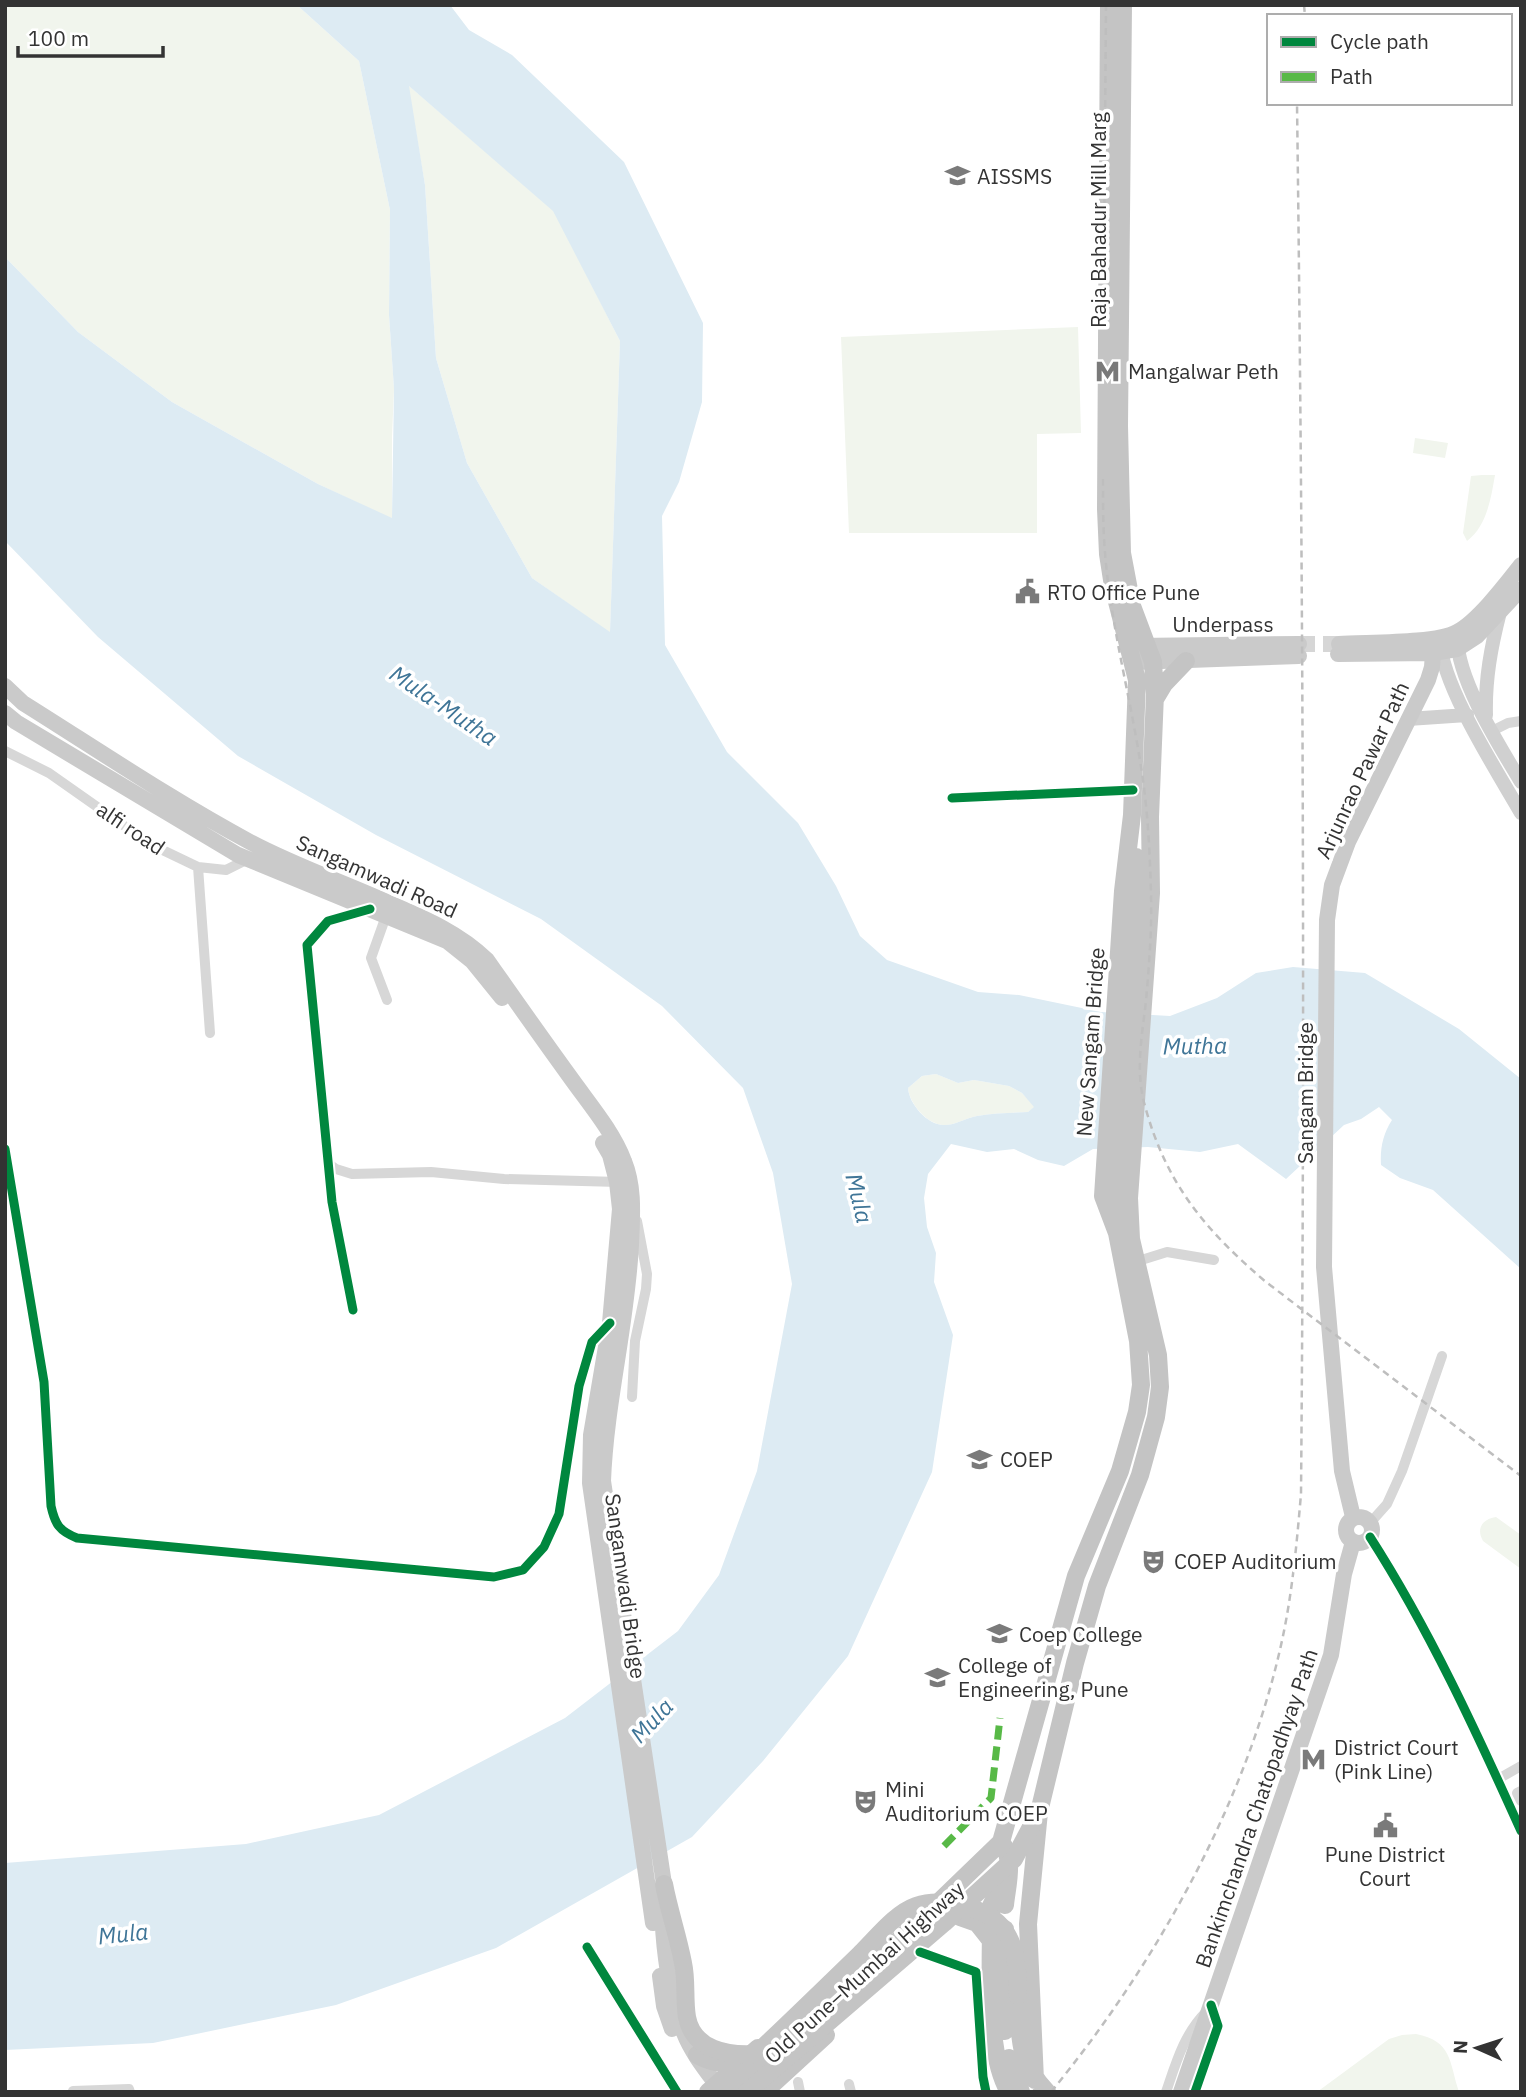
<svg xmlns="http://www.w3.org/2000/svg" width="1526" height="2097" viewBox="0 0 1526 2097" font-family="'IBM Plex Sans',sans-serif">
<rect width="100%" height="100%" fill="#fff"/>
<!-- green -->
<path fill="#f1f5ed" d="M5,5h292l62,56 31,149 -1,105 5,74 -2,48v82l-74,-35 -146,-82 -94,-70 -73,-75z
M408,85l146,126 66,130 -10,292 -78,-55 -65,-115 -31,-105 -11,-173z
M1078,327l3,106 -44,1v99h-188l-8,-196z
M1415,438l33,5 -3,15 -32,-5z
M1482,475h13c-4,23 -8,51 -28,66l-4,-8 8,-57z
M936,1074l22,9 16,-3 35,6 13,7 13,14 -7,5c-17,1 -34,1 -51,4 -11,2 -22,9 -32,9 -17,1 -36,-22 -37,-37l14,-12z
M1496,1517l25,18v34l-38,-28c-7,-12 -1,-22 13,-24z
M1416,2034c36,7 33,27 43,58h-142l72,-53 13,-4z"/>
<!-- water -->
<path fill="#ddebf3" fill-rule="evenodd" d="M297,5h153l19,25 43,25 112,107 79,161 -1,79 -23,80 -17,34 3,129 62,107 71,71 38,63 24,50 27,24 91,32 41,3 82,17 69,4 47,-18 39,-25 37,-6 72,6 94,56 62,50v190l-88,-79 -33,-12 -19,-13c-1,-17 2,-31 11,-45l-13,-13 -18,12 -17,6 -58,54 -48,-35 -38,8 -52,-5 -55,2 -29,17 -26,-6 -24,-11 -27,3 -36,-8 -23,30 -4,24 3,29 9,26 -2,29 19,53 -21,137 -84,184 -85,105 -71,76 -196,111 -160,57 -183,38 -148,7v-187l241,-19 133,-29 186,-97 113,-87 41,-56 38,-104 35,-187 -19,-111 -30,-85 -81,-82 -121,-87 -165,-84 -138,-79 -140,-119 -93,-96v-284l73,75 94,70 146,82 74,34 2,-129 -5,-74 1,-105 -31,-149zM409,86l144,125 67,130 -10,291 -78,-54 -65,-115 -31,-105 -11,-173zM936,1074l22,9 16,-3 35,6 13,7 12,14 -6,5c-17,1 -34,1 -51,4 -11,2 -22,9 -32,9 -17,1 -36,-21 -37,-37l14,-12z"/>
<g fill="none" stroke-linecap="round" stroke-linejoin="round">
<!-- primary-tunnel -->
<path stroke="#d6d6d6" stroke-width="16" stroke-dasharray="16 8" stroke-linecap="butt" d="M1299,644h40"/>
<!-- street -->
<path stroke="#d7d7d7" stroke-width="10" d="M1492,731l16,-8 13,-2
M5,751l44,22 101,71 48,23 28,3 24,-12
M952,798l181,-8
M198,867l12,166
M386,916l-15,42 16,42
M5,1149l39,233 7,124c4,18 8,25 26,32l417,39 29,-7 21,-23 15,-33 20,-128 13,-44 16,-15
M329,1164l7,5 16,5 79,-2 73,7 115,3
M1135,1262l32,-10 47,8
M353,1310l-21,-108 -25,-257 21,-24 41,-11
M632,1397l3,-56 11,-52 1,-15 -10,-53
M1370,1523l17,-19 15,-33 40,-115
M1370,1537c59,92 106,194 151,294
M1498,1779l23,-13
M1521,1791l-4,2 4,8
M587,1947l90,145
M920,1952l56,20 7,105 3,15
M798,2082l2,10
M849,2084l2,8
M73,2091l56,-2 1,3
M1166,2092c10,-29 18,-58 40,-80
M1195,2092l23,-66 -6,-20"/>
<!-- secondary -->
<path stroke="#d0d0d0" stroke-width="14" d="M1457,638c1,43 42,107 64,144
M1440,641c2,45 57,130 81,172
M1486,715c-1,-36 5,-68 14,-103
M1408,719l59,-4"/>
<!-- primary -->
<path stroke="#cacaca" stroke-width="16" d="M1339,644c28,-2 96,0 118,-12 21,-11 49,-48 64,-67
M1137,646l162,-2
M1338,654l95,-1 24,-4 20,-13 44,-47
M1134,662l165,-6
M5,686l18,17c75,47 149,97 227,139 45,24 95,41 141,62 35,15 68,29 96,56 28,40 57,81 86,121 18,25 40,51 51,80 11,27 8,56 7,84 -4,80 -25,157 -28,236l61,403c-5,42 4,110 20,149 8,21 25,41 38,59
M5,713l11,9 222,133 209,86 25,20 30,37
M603,1143l7,12 7,27 3,27 -10,114 -19,112 -1,48 63,440
M1346 1530a13 13 0 1 1 26 0a13 13 0 1 1-26 0Z
M1353,1517l-11,-46 -18,-204 3,-347 5,-35 16,-43 80,-162 4,-13 2,-28
M660,1976l4,30 8,23
M1181,2092l150,-437 13,-81 9,-32"/>
<!-- highway -->
<path stroke="#c4c4c4" stroke-width="18" d="M1109,5l-3,504 2,45 5,32 24,94 -5,135 -9,76 -20,305 14,37
M1155,699l9,-15 22,-23
M994,1882l3,11 -6,13c1,50 -7,144 18,186
M1005,1905c2,-20 10,-46 -4,-63l75,-266 44,-105 17,-59 4,-27 -3,-44 -21,-108 -1,-37 21,-304 -1,-35
M960,1917l17,6 15,19
M1018,1996c2,40 -1,65 29,96
M1005,2031v-102
M697,2055c14,8 27,9 43,8
M1009,2058l12,34
M1035,2080l-7,-156 11,-112 36,-149 22,-77 43,-111 16,-58 4,-30 -2,-32 -27,-116 -2,-41 22,-305 -1,-76 5,-123 -2,-32 -21,-56 -10,-53 -3,-127 4,-421
M708,2092l50,-44
M731,2092l183,-166 87,-84
M764,2092l62,-57"/>
<!-- rail -->
<path stroke="#bebebe" stroke-width="2.5" stroke-dasharray="7 5" stroke-linecap="butt" d="M1304,5l1,11
M1104,263l2,-258
M1103,479c0,24 0,50 2,74 6,74 26,146 37,220 6,40 8,82 9,122 1,35 -2,71 -5,106 -4,34 -11,71 -1,105 21,78 61,125 121,176l255,194
M1051,2092c106,-129 200,-297 233,-461 9,-45 13,-91 17,-137 4,-464 2,-927 -4,-1391"/>
<!-- highway-bridge -->
<path stroke="#c4c4c4" stroke-width="18" d="M664,1884c5,27 14,52 19,79 4,18 1,36 4,54 6,33 41,39 69,37 36,-34 72,-69 107,-103 15,-15 33,-38 53,-45 20,-7 44,-2 63,5 37,15 39,50 39,85
M747,2092l197,-169 70,-64 25,-47"/>
<!-- quiet -->
<path stroke="#58b947" stroke-width="7" stroke-dasharray="14 7" stroke-linecap="butt" d="M944,1846l47,-48 9,-80"/>
<defs>
<path id="cycleway" d="M952,798l181,-8
M5,1149l39,233 7,124c4,18 8,25 26,32l417,39 29,-7 21,-23 15,-33 20,-128 13,-44 18,-19
M353,1310l-21,-108 -25,-257 21,-24 42,-12
M1370,1537c59,92 106,194 151,294
M587,1947l90,145
M920,1952l56,20 7,105 3,15
M1195,2092l23,-66 -7,-21"/>
</defs>
<!-- cycleway casing -->
<use href="#cycleway" stroke="#fff" stroke-width="13"/>
<!-- cycleway -->
<use href="#cycleway" stroke="#00873e" stroke-width="9"/>
</g>
<!-- icons -->
<defs>
<symbol id="university-bare" viewBox="-9 -9 18 18"><path d="M0-5L7-2L0 1L-7-2ZM-4 1L0 2.5L4 1V4Q0 6-4 4Z" fill="#7a7a7a" stroke="#fff" stroke-width="2.5" paint-order="stroke"/></symbol>
<symbol id="metro-bare" viewBox="-9 -9 18 18"><path d="M-5.5 5V-5H-3L0 0L3-5H5.5V5H3V-.5L0 4L-3-.5V5Z" fill="#7a7a7a" stroke="#fff" stroke-width="2.5" paint-order="stroke"/></symbol>
<symbol id="civic-bare" viewBox="-9 -9 18 18"><path d="M-.6-6.5H3V-4.5H.6V-3L4-1V1h2V6H-6V1h2V-1L-.6-3ZM-1.2 2.5V6h2.4V2.5Z" fill="#7a7a7a" stroke="#fff" stroke-width="2.5" paint-order="stroke"/></symbol>
<symbol id="theatre-bare" viewBox="-9 -9 18 18"><path d="M-5-5.5Q0-4 5-5.5V0Q5 5 0 6Q-5 5-5 0ZM-3.3-2.5H-1v1.5H-3.3ZM1-2.5H3.3v1.5H1ZM-2.8 1Q0 5.5 2.8 1Z" fill="#7a7a7a" stroke="#fff" stroke-width="2.5" paint-order="stroke"/></symbol>
</defs>
<g fill-rule="evenodd">
<use href="#university-bare" x="940" y="158" width="35" height="35"/>
<use href="#metro-bare" x="1090" y="354" width="35" height="35"/>
<use href="#civic-bare" x="1010" y="574" width="35" height="35"/>
<use href="#university-bare" x="962" y="1442" width="35" height="35"/>
<use href="#theatre-bare" x="1136" y="1544" width="35" height="35"/>
<use href="#university-bare" x="982" y="1616" width="35" height="35"/>
<use href="#university-bare" x="920" y="1660" width="35" height="35"/>
<use href="#metro-bare" x="1296" y="1742" width="35" height="35"/>
<use href="#theatre-bare" x="848" y="1784" width="35" height="35"/>
<use href="#civic-bare" x="1368" y="1808" width="35" height="35"/>
</g>
<g text-anchor="middle" dominant-baseline="central" stroke-width="7" stroke-linejoin="round" paint-order="stroke">
<!-- poi labels -->
<g font-size="21" fill="#333" stroke="#fff" text-anchor="start">
<text x="977" y="176">AISSMS</text>
<text x="1128" y="371">Mangalwar Peth</text>
<text x="1047" y="592">RTO Office Pune</text>
<text x="1000" y="1459">COEP</text>
<text x="1174" y="1561">COEP Auditorium</text>
<text x="1019" y="1634">Coep College</text>
<text x="958" y="1665">College of<tspan x="958" dy="24">Engineering, Pune</tspan></text>
<text x="1334" y="1747">District Court<tspan x="1334" dy="24">(Pink Line)</tspan></text>
<text x="885" y="1789">Mini<tspan x="885" dy="24">Auditorium COEP</tspan></text>
<text x="1385" y="1854" text-anchor="middle">Pune District<tspan x="1385" dy="24">Court</tspan></text>
</g>
<!-- street labels -->
<g font-size="21" fill="#333" stroke="#fff">
<text transform="translate(1098 220) rotate(-90)">Raja Bahadur Mill Marg</text>
<text x="1223" y="624">Underpass</text>
<text transform="translate(1362 770) rotate(-65)">Arjunrao Pawar Path</text>
<text transform="translate(131 828) rotate(34)">alfi road</text>
<text transform="translate(377 876) rotate(24)">Sangamwadi Road</text>
<text transform="translate(1090 1042) rotate(-86)">New Sangam Bridge</text>
<text transform="translate(1305 1093) rotate(-90)">Sangam Bridge</text>
<text transform="translate(626 1586) rotate(82)">Sangamwadi Bridge</text>
<text transform="translate(1256 1808) rotate(-71)">Bankimchandra Chatopadhyay Path</text>
<text transform="translate(864 1972) rotate(-42)">Old Pune–Mumbai Highway</text>
</g>
<!-- water labels -->
<g font-size="23" font-style="italic" fill="#3f7597" stroke="#fff">
<text transform="translate(444 705) rotate(34)">Mula-Mutha</text>
<text transform="translate(1195 1045) rotate(-1)">Mutha</text>
<text transform="translate(860 1198) rotate(76)">Mula</text>
<text transform="translate(651 1720) rotate(-47)">Mula</text>
<text transform="translate(123 1933) rotate(-6)">Mula</text>
</g>
</g>
<!-- border -->
<rect width="1526" height="2097" fill="none" stroke="#333333" stroke-width="14"/>
<!-- legend -->
<rect x="1267" y="14" width="245" height="91" fill="#ffffff" stroke="#adadad" stroke-width="2"/>
<rect x="1281" y="37" width="35" height="10" fill="#00873e" stroke="#adadad" stroke-width="2"/>
<text x="1330" y="49" font-size="21" fill="#333333">Cycle path</text>
<rect x="1281" y="72" width="35" height="10" fill="#58b947" stroke="#adadad" stroke-width="2"/>
<text x="1330" y="84" font-size="21" fill="#333333">Path</text>
<!-- north arrow -->
<g transform="translate(1477 2048) rotate(273)" stroke="#ffffff" stroke-width="5" paint-order="stroke">
<path d="M0-5L12 26L0 18L-12 26Z" fill="#333333"/>
<text y="-10" font-size="19" font-weight="bold" text-anchor="middle" fill="#333333">N</text>
</g>
<!-- scale -->
<path d="M18 46v10h145v-10" fill="none" stroke="#333333" stroke-width="3.5"/>
<text x="28" y="46" font-size="21" fill="#333333" stroke="#ffffff" stroke-width="5" paint-order="stroke">100 m</text>
</svg>
